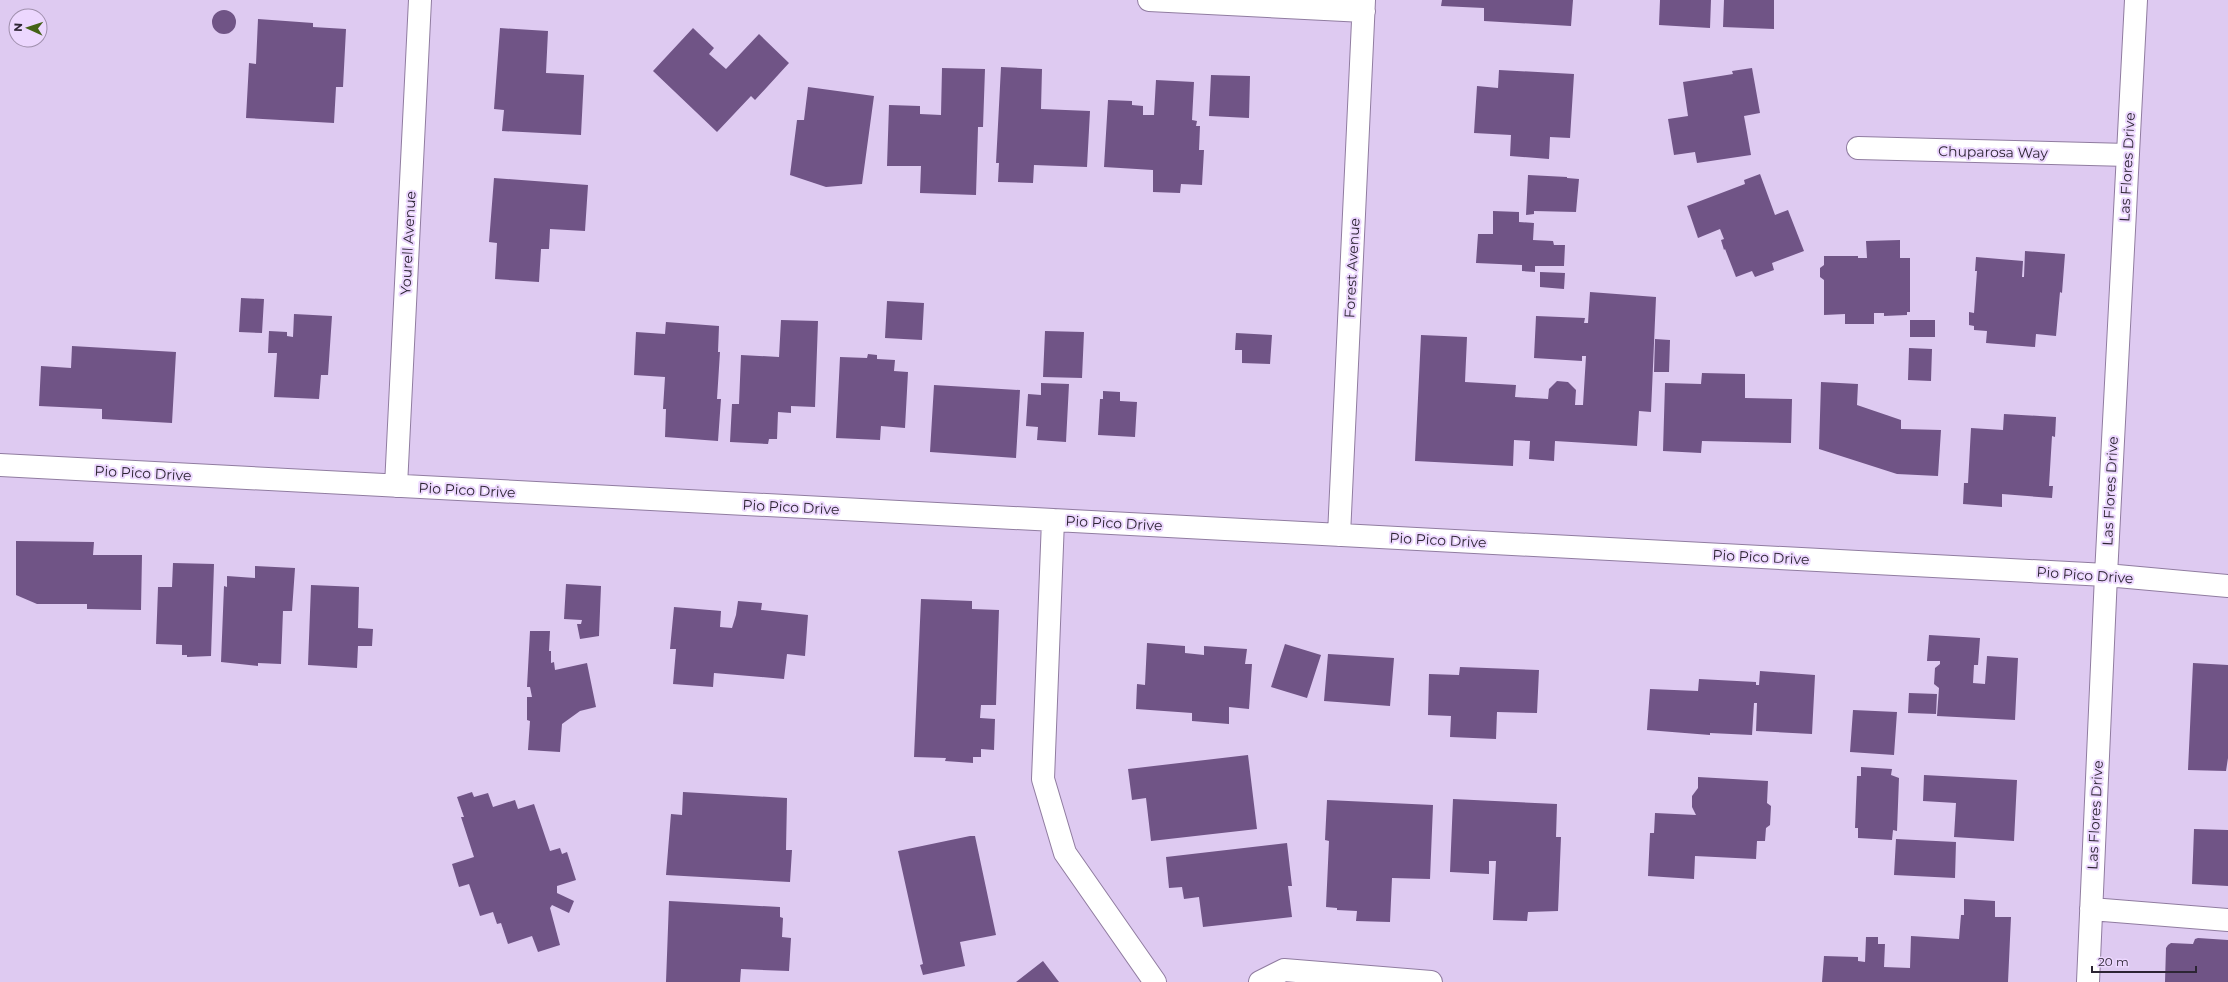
<svg xmlns="http://www.w3.org/2000/svg" width="2228" height="982" viewBox="0 0 2228 982" font-family="Montserrat,sans-serif">
<rect width="100%" height="100%" fill="#decaf1"/>
<!-- building -->
<path fill="#705486" d="M1442,0h131l-2,26 -87,-5v-13l-43,-2z
M1660,0h51l-1,28 -51,-3z
M1724,0h50v29l-51,-2z
M212 22a12 12 0 1 1 24 0a12 12 0 1 1-24 0Z
M258,19l55,4v4l33,2 -3,58h-7l-2,36 -88,-5 3,-55 7,1z
M500,28l48,3 -2,42 38,2 -3,60 -79,-4 2,-21 -10,-1z
M693,28l21,20 -5,6 17,15 33,-35 30,29 -34,37 -4,-4 -34,36 -64,-61z
M1001,67l41,2 -1,40 49,2 -3,56 -53,-2 -1,18 -35,-1 1,-19h-3z
M942,68l43,1 -2,58h-5l-2,68 -56,-2 1,-27h-34l2,-61 31,1v8l21,1z
M1752,68l8,45 -16,3 7,39 -54,8 -2,-11 -21,3 -6,-36 20,-3 -5,-34 50,-8 -1,-3z
M1499,70l75,4 -4,64 -20,-1 -1,22 -39,-3 1,-21 -37,-2 3,-47 21,2z
M1211,75l39,1 -1,42 -40,-2z
M1156,80l38,2 -2,38 5,1 -1,5h4l-1,24h5l-2,35 -21,-1 -1,9 -27,-1v-22l-49,-3 4,-67 24,1v4l11,1v9h11z
M808,87l66,9 -12,88 -36,3 -36,-12 7,-55h7z
M1760,174l15,41 13,-5 16,41 -32,12 2,7 -19,7 -3,-6 -16,6 -11,-28 -1,1 -3,-10 3,-1 -4,-10 -22,9 -11,-32 58,-22 -1,-4z
M1528,175l39,2v1l12,1 -3,33 -42,-1v3l-8,1z
M494,178l94,7 -3,46 -35,-2 -1,20h-8l-2,33 -44,-3 2,-36 -8,-1z
M1493,211l26,1v10l15,1 -1,17 20,1 1,4h11l-1,21h-29v6l-13,-1v-6l-46,-2 2,-29h15z
M1900,240v18h10v54h-3v3l-23,1v-3h-10v11h-29v-10l-21,1v-35l-4,-3v-9l4,-3v-9h34v2h9l-1,-17z
M2025,251l40,3 -3,39 -2,-1 -4,44 -20,-2 -1,13 -49,-4 1,-12 -13,-1v-4l-5,-1v-13l5,1 3,-42h-2l1,-14 47,4 -1,16h2z
M1540,272l25,1 -1,16 -24,-2z
M1590,292l66,5 -5,115 -12,-1 -2,35 -82,-5 -1,20 -25,-2 1,-18 -16,-1 -1,26 -98,-5 6,-126 46,2 -2,45 51,3 -1,12 33,2 1,-10 8,-8 11,1 8,8 -1,15h8l3,-49h-4v5l-48,-3 2,-42 49,2 -1,5h4z
M241,298l23,1 -2,34 -23,-1z
M887,301l37,2 -2,37 -37,-2z
M294,314l38,2 -4,59h-7l-2,24 -45,-2 3,-44h-9l1,-22 18,1v4l6,1z
M781,320l37,1 -3,86 -24,-1v7l-13,-1 -1,27h-8l-1,5 -38,-2 2,-38h7l2,-49 38,2z
M1910,320h25v17h-25z
M666,322l53,4 -1,26h2l-3,47h4l-3,42 -53,-4 1,-28h-3l2,-32 -31,-2 2,-43 29,2z
M1045,331l39,1 -2,46 -39,-1z
M1236,333l36,2 -2,29 -28,-1v-13h-7z
M1655,339l15,1 -1,32h-15z
M72,346l104,6 -4,71 -70,-4v-10l-63,-3 2,-40 30,2z
M1909,348l23,1 -1,32 -23,-1z
M868,354l9,1v4l18,1 -1,11 14,1 -3,56 -24,-2 -1,14 -44,-2 4,-81 27,1z
M1702,373l43,1v24l47,1 -1,44 -89,-2 -1,12 -38,-2 2,-68 36,1z
M1821,382l37,2 -1,21 44,15v9l40,1 -3,46 -41,-2 -78,-25z
M1041,383l28,1 -3,58 -29,-2 1,-13 -12,-1 2,-32 13,1z
M934,385l86,5 -4,68 -86,-6z
M1103,391l17,1v9l17,1 -2,35 -37,-2 2,-36h3z
M2004,414l52,3 -1,20 -3,-1 -3,50h4l-1,12 -50,-4v13l-39,-3 1,-21h4l3,-55 32,2z
M16,541l78,1 -1,13h49l-1,55 -54,-1v-5h-50l-21,-9z
M173,563l41,1 -3,92 -24,1v-2h-5v-10l-26,-1 2,-57h14z
M255,566l40,2 -3,43h-9l-2,53 -23,-1v3l-37,-4 3,-76 3,1v-11l28,2z
M566,584l35,2 -2,50 -19,3 -3,-15h4l1,-4 -18,-1z
M311,585l48,2 -1,41 15,1 -1,17h-14l-1,22 -49,-3z
M921,599l51,2v8l27,1 -3,95h-15l-1,13 15,1 -1,31 -13,-1v8h-8v6l-28,-2 1,-3 -32,-1z
M738,601l24,2 -1,7 47,5 -3,41 -18,-2 -3,25 -70,-6 -1,14 -40,-3 3,-35h-6l4,-42 47,4 -1,16 12,1 4,-13z
M530,631h20l-1,20h2v12l3,-1 1,8 32,-7 9,44 -16,4 -18,13 -2,28 -32,-2 2,-29 -3,-1v-23h5l-2,-10h-3z
M1929,635l51,3 -2,27h-4l-1,18 12,1 2,-28 31,2 -3,62 -78,-4 2,-28 -5,-4 1,-16 5,-4v-3h-13z
M1147,643l38,3v7l19,2v-9l43,3 -2,15h7l-3,45 -20,-2v17l-37,-3v-8l-56,-4 1,-25 8,1z
M1285,644l36,11 -14,43 -36,-11z
M1328,654l66,4 -4,48 -66,-5z
M2193,663l35,2v93l-2,13 -38,-1z
M1460,667l79,3 -2,43 -40,-1 -1,27 -46,-2 1,-21 -23,-1 1,-41 30,1z
M1760,671l55,4 -3,59 -56,-3 1,-28h-3l-2,32 -42,-2v2l-63,-5 3,-41 48,2 1,-12 57,3v3h3z
M1909,693l28,1 -1,20 -28,-1z
M1853,710l44,2 -3,43 -44,-3z
M1248,755l9,74 -106,12 -5,-43 -14,2 -4,-31z
M1861,767l31,2 -1,6 8,3 -2,53 -4,-1 -1,10 -34,-2v-10h-3l2,-52h4z
M1924,775l93,5 -3,61 -60,-4 2,-34 -33,-2z
M1698,777l70,4 -1,22 4,3 -1,19 -4,3 -1,13h-8l-1,18 -61,-3 -1,23 -46,-3 2,-43h4l1,-20 41,2 -4,-8v-11l6,-8z
M472,792l2,5 14,-4 5,14 22,-7 3,9 16,-5 16,47 10,-3 2,6 5,-2 9,28 -19,6v7l17,8 -5,12 -17,-8 -2,3 10,37 -22,7 -6,-16 -24,8 -7,-21 -4,1 -4,-12 -13,4 -11,-32 -10,3 -7,-23 22,-7 -13,-40h3l-7,-20z
M683,792l104,6 -1,52h6l-2,32 -124,-7 5,-61 11,1z
M1453,799l104,5 -1,33h5l-3,74 -30,1 -1,9 -34,-1 3,-59h-7v13l-39,-2z
M1327,800l106,5 -3,74 -38,-1 -2,44 -34,-1 1,-10 -20,-1v-2l-11,-1 3,-66 -4,-1z
M2194,829l34,1v56l-36,-2z
M970,836h5l21,99 -36,7 5,24 -42,9 -3,-10 3,-1 -25,-113z
M1896,839l60,3 -1,36 -61,-3z
M1287,843l5,43h-4l4,31 -89,10 -4,-30 -15,2 -2,-12 -13,1 -3,-31z
M1964,899l31,2v16h16l-3,65h-186l2,-26 34,1v4l7,1 1,-25h12v7h7l-1,23 26,1 1,-32 48,3 2,-24h3z
M669,901l111,6v10l3,1 -1,19 9,1 -2,33 -48,-2 -1,13h-74z
M2198,938l30,2v42h-63l1,-34 2,-3 3,-2 22,1 2,-5z
M1043,961l16,21h-43z"/>
<g fill="none" stroke-linecap="round" stroke-linejoin="round">
<defs>
<path id="minor" d="M1149,0l215,11
M1858,148l270,7
M0,465l2106,110 122,11
M396,486l24,-486
M1053,520l-10,259 22,74 90,129
M1339,535l25,-535
M2091,909l137,11
M1260,982l24,-12 147,12
M2088,982l18,-407 30,-575"/>
</defs>
<!-- minor casing -->
<use href="#minor" stroke="#907ca0" stroke-width="24"/>
<!-- minor -->
<use href="#minor" stroke="#fff" stroke-width="22"/>
</g>
<g text-anchor="middle" dominant-baseline="central" stroke-width="4" stroke-linejoin="round" paint-order="stroke">
<!-- street labels -->
<g font-size="14" fill="#2d2534" stroke="#ecd7fe">
<text transform="translate(1993 152) rotate(1)">Chuparosa Way</text>
<text transform="translate(2127 167) rotate(-87)">Las Flores Drive</text>
<text transform="translate(408 243) rotate(-87)">Yourell Avenue</text>
<text transform="translate(1352 268) rotate(-87)">Forest Avenue</text>
<text transform="translate(143 473) rotate(3)">Pio Pico Drive</text>
<text transform="translate(467 490) rotate(3)">Pio Pico Drive</text>
<text transform="translate(2110 491) rotate(-87)">Las Flores Drive</text>
<text transform="translate(791 507) rotate(3)">Pio Pico Drive</text>
<text transform="translate(1114 523) rotate(3)">Pio Pico Drive</text>
<text transform="translate(1438 540) rotate(3)">Pio Pico Drive</text>
<text transform="translate(1761 557) rotate(3)">Pio Pico Drive</text>
<text transform="translate(2085 575) rotate(4)">Pio Pico Drive</text>
<text transform="translate(2095 815) rotate(-87)">Las Flores Drive</text>
</g>
</g>
<!-- north arrow -->
<g transform="translate(28 28) rotate(273)"><circle r="19" fill="#ecd7fe" stroke="#a090ad"/>
<path d="M0-3L7 15L0 10L-7 15Z" fill="#446216"/>
<text y="-6" font-size="11" font-weight="bold" text-anchor="middle" fill="#2d2534">N</text>
</g>
<!-- scale -->
<path d="M2092 966v6h104v-6" fill="none" stroke="#2d2534" stroke-width="2"/>
<text x="2098" y="966" font-size="12" fill="#2d2534" stroke="#ecd7fe" stroke-width="3" paint-order="stroke">20 m</text>
</svg>
